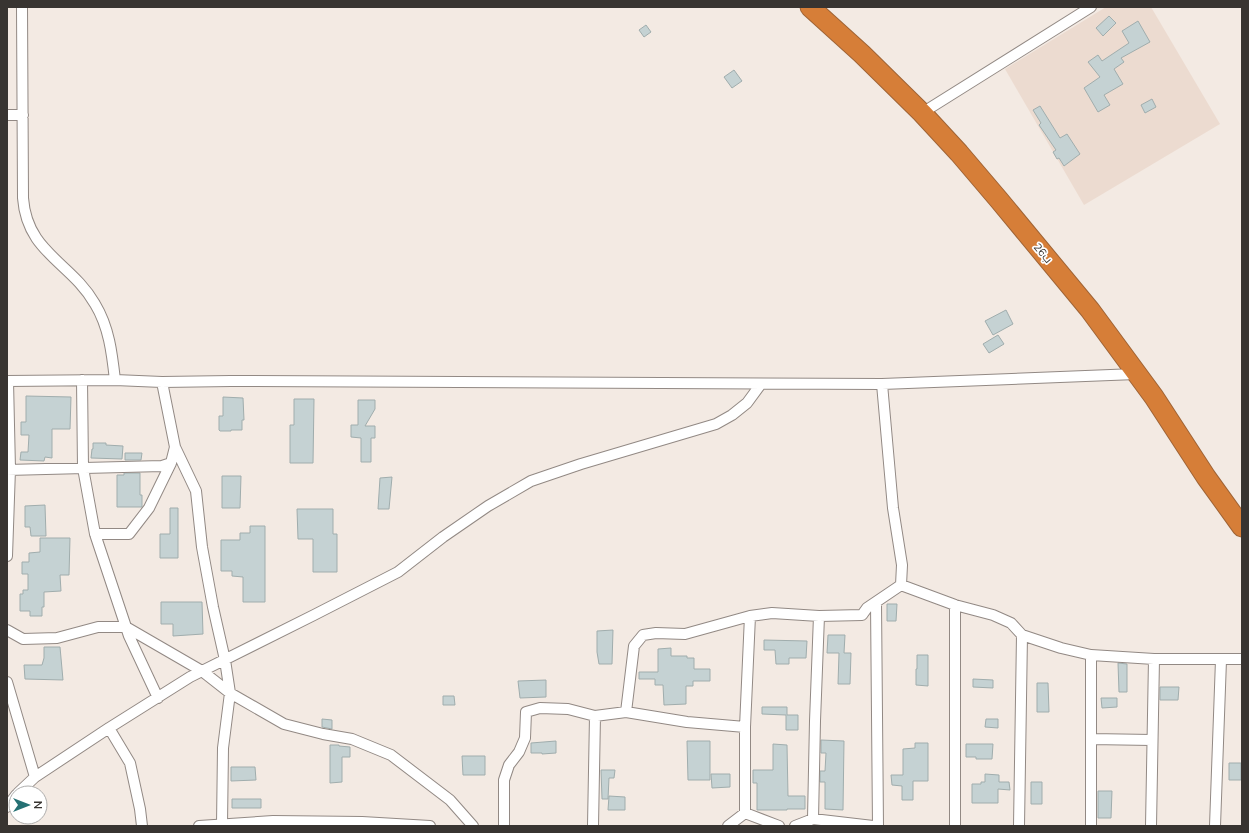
<svg xmlns="http://www.w3.org/2000/svg" width="1249" height="833" viewBox="0 0 1249 833" font-family="Mulish,Cairo,sans-serif">
<rect width="100%" height="100%" fill="#f3eae3"/>
<!-- built -->
<path fill="#ecdbd0" d="M1106,7h45l69,117 -136,81 -79,-136z"/>
<!-- building -->
<path fill="#c5d2d3" stroke="#a0adad" d="M1109,16l7,7 -13,13 -7,-8z
M1138,21l12,21 -29,16 3,4 -10,7 9,15 -19,11 6,10 -12,7 -14,-24 16,-11 -12,-15 10,-7 4,6 27,-18 -7,-12z
M646,25l5,7 -7,5 -5,-7z
M734,70l8,11 -10,7 -8,-11z
M1152,99l4,8 -11,6 -4,-8z
M1040,106l20,32 7,-4 13,20 -16,12 -5,-8 -2,1 -4,-7 3,-2 -17,-25 2,-2 -8,-13z
M1006,310l7,14 -20,11 -8,-14z
M998,335l6,9 -15,9 -6,-9z
M26,396l45,1 -1,32h-18v29l-7,-1 -1,4 -24,-1 1,-8h7l1,-17h-8v-13h5z
M223,397l20,1 1,22h-2v10h-11v1h-11l-1,-1v-14h4z
M294,399h20l-1,64h-23v-38h4z
M358,400h17v9l-10,17h10v12h-4v24h-10v-24l-10,-1v-12h7z
M93,443h13v2l17,1 -1,13 -31,-1 1,-9h1z
M125,453h17l-1,7h-16z
M124,473h16v22h2v12h-25v-32h7z
M222,476h19l-1,32h-18z
M392,477l-3,32h-11l2,-31z
M45,505l1,31h-15l-1,-9h-5v-21z
M170,508h8v50h-18v-24h10z
M297,509h36v25h4v38h-24v-33h-15z
M250,526h15v76h-22v-25l-11,-1v-5h-11v-31h19v-7h10z
M40,538h30l-1,37h-9l1,16 -17,1v15h-2v9h-12v-5h-10v-17h3v-4h5v-16h-6v-12h7v-9l11,-1z
M161,602h41l1,32 -30,2v-12h-12z
M887,604h10l-1,17h-9z
M613,630l-1,34h-13l-2,-12v-21z
M828,635h17l-1,18h7l-1,31h-12l1,-31h-12z
M764,640l43,1 -1,17h-17v6h-13l-1,-14h-11z
M44,647h16l3,33 -38,-1 -1,-14h18l2,-7z
M671,648v8h16v2h7v11h16v12h-17v5h-7v18l-22,1 -1,-20h-8v-6h-16v-7h19v-23z
M917,655h11v31l-12,-1v-16h1z
M1118,663l9,1v28h-8z
M973,679l20,1v8l-20,-1z
M546,680v17l-26,1 -2,-17z
M1037,683h11l1,29h-12z
M1160,687h19l-1,13h-18z
M443,696h11l1,9h-12z
M1101,698h16v9l-15,1z
M762,707h25v8h11v15h-12v-15l-24,-1z
M322,719l10,1v9l-10,-2z
M986,719h12v9l-13,-1z
M821,740l23,1 -1,69 -18,-1v-27h-5v-11h5l1,-18h-5z
M556,741v12l-14,1v-1h-11v-10z
M687,741h23v39h-22z
M915,743h13v38h-15v19h-11v-14l-10,-1 -1,-10h12v-26l12,-1z
M773,744l14,1 1,51h17v13h-18v1h-30v-27h-4v-13h20z
M966,744h27l-1,15h-16v-2h-10z
M330,745h9v1l11,1v10h-8v25l-12,1z
M462,756h23v19h-22z
M1229,763h12v17h-12z
M231,767h24l1,13 -25,1z
M601,770h14l-1,8h-5l-1,21h-6z
M711,774h19v13l-18,1z
M985,774l14,1v7h10l1,8 -12,-1v14h-26v-19h9v-2h4z
M1031,782h11v22h-11z
M1098,791h14l-1,27h-13z
M609,796l16,1v13h-17z
M232,799h29v9h-29z"/>
<g fill="none" stroke-linecap="round" stroke-linejoin="round">
<defs>
<path id="street" d="M22,7l1,191c4,55 48,64 72,106 14,23 17,49 20,76
M922,113l169,-106
M7,115h16
M82,380l1,88 12,66 34,102 29,62
M7,381l108,-1 47,2 69,-1 651,3 254,-10
M882,384l11,124 9,57 -1,20 54,20 38,10 18,8 11,12 39,13 30,7 63,4h88
M175,447l21,44 6,56 11,60 12,53 5,33 -7,55 -1,77
M7,470l155,-4 9,-3 4,-16 -13,-65
M95,534h34l20,-26 22,-45
M7,556l3,-87 -2,-88
M876,603l2,223
M7,630l16,9 34,-1 41,-11h28l76,44 28,22 54,31 39,10 29,5 39,16 59,45 23,26
M1091,655v171
M7,682l28,95
M626,712l8,-66 9,-11 13,-2 29,1 65,-18 22,-3 47,3 43,-1 5,-7 34,-23
M109,728l21,35 10,46 2,17
M1091,739l61,1
M18,793l17,-16 74,-49 81,-51 124,-62 84,-43 45,-35 45,-31 43,-25 50,-17 135,-40 16,-9 15,-12 14,-19
M7,807l9,-12
M745,813v-86l5,-111
M813,819l2,-98 4,-105
M199,826l74,-5 89,1 68,4
M504,826v-46l5,-15 10,-13 6,-14 1,-26 14,-4 28,1 27,7 31,-4 61,10 58,5
M593,826l2,-110
M728,826l17,-13 34,13
M795,826l18,-7 60,7
M955,826v-221
M1019,826l3,-191
M1151,826l3,-167
M1215,826l6,-166"/>
<path id="highway" d="M810,7l52,47 60,59 37,40 40,47 91,110 64,87 52,80 36,50"/>
</defs>
<!-- street casing -->
<use href="#street" stroke="#928984" stroke-width="12"/>
<!-- highway casing -->
<use href="#highway" stroke="#9f6436" stroke-width="21"/>
<!-- street -->
<use href="#street" stroke="#fff" stroke-width="10"/>
<!-- highway -->
<use href="#highway" stroke="#d67e38" stroke-width="19"/>
</g>
<g text-anchor="middle" dominant-baseline="central" stroke-width="3.5" stroke-linejoin="round" paint-order="stroke">
<!-- street labels -->
<g font-size="11" fill="#383431" stroke="#fff">
<text transform="translate(1043 253) rotate(50)">26ب</text>
</g>
</g>
<!-- border -->
<rect width="1249" height="833" fill="none" stroke="#383431" stroke-width="16"/>
<!-- north arrow -->
<g transform="translate(28 805) rotate(90)"><circle r="19" fill="#ffffff" stroke="#afaead"/>
<path d="M0-3L7 15L0 10L-7 15Z" fill="#257073"/>
<text y="-6" font-size="11" font-weight="bold" text-anchor="middle" fill="#383431">N</text>
</g>
</svg>
